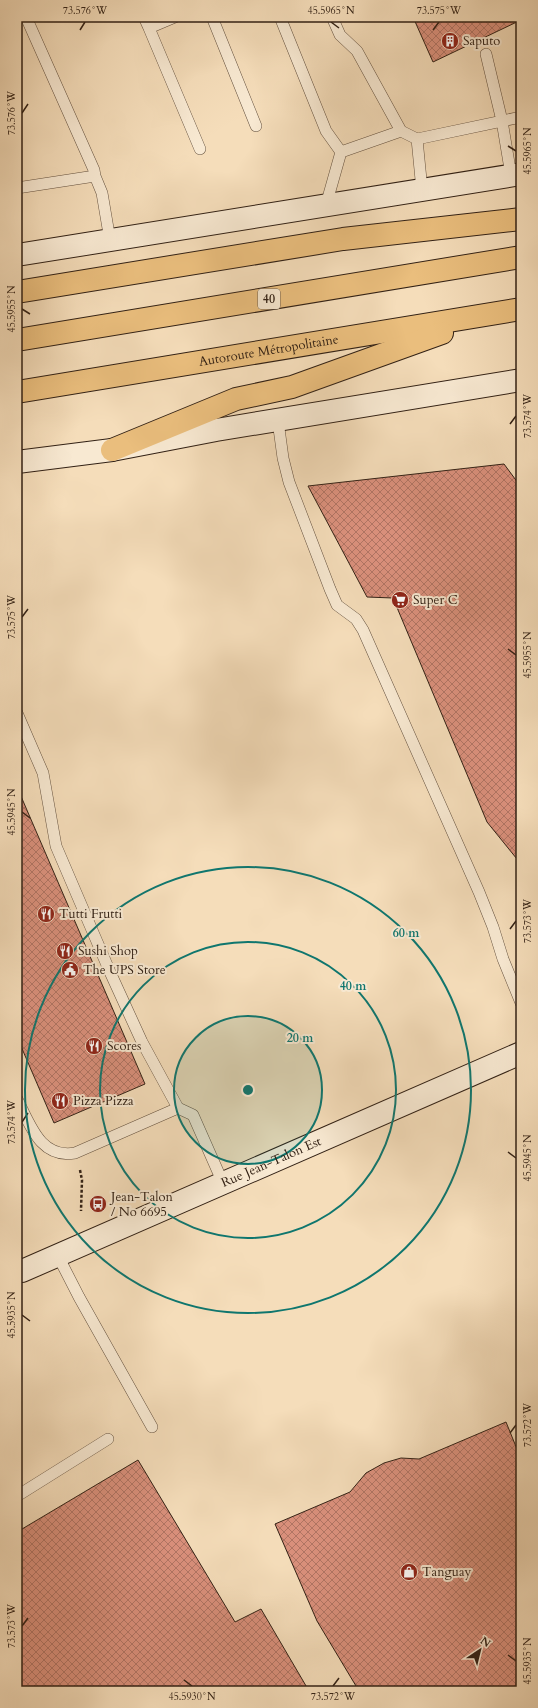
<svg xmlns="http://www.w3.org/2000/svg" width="538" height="1708" viewBox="0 0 538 1708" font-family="Cardo,serif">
<defs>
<pattern id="building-cross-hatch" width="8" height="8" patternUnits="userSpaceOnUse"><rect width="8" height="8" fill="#da907c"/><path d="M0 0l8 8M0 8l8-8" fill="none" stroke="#b17564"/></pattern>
</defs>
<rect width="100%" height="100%" fill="#f5ddba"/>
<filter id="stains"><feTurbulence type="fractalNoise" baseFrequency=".005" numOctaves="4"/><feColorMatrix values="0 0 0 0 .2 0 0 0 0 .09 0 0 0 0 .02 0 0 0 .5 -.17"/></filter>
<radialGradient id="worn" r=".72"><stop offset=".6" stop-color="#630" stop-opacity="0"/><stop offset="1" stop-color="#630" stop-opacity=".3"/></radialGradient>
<!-- building -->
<path fill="url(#building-cross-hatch)" stroke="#322115" d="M413,17h108v3l-88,42z
M504,464l17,23v377l-34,-42 -94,-224 -26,-1 -59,-111z
M17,787l128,297 -91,39 -37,-86z
M506,1422l15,37v232h-162l-42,-70 -42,-97 75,-32 16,-19 18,-10 17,-5 18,1z
M138,1460l97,162 26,-13 48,82h-292v-159z"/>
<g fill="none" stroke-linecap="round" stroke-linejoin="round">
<defs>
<path id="lane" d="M144,17l5,11
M175,17l-26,11 51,121
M212,17l44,109
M280,17l46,114 15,21
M332,17l8,18 17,16 44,80
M486,54l16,67 9,54
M95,176l7,17 8,47
M17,188l78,-12 -1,-6 -68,-153
M422,190l-5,-51 104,-22
M326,205l15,-53 60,-21 16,8
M278,421l5,37 6,24 41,107 7,16 19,14 7,11 116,262 14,35 10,32 18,44
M17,713l26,60 13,73 54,126 32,70 36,66 15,7 30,68
M17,1099c13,25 23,60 58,54l103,-45
M58,1256l21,41 73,130
M17,1496l91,-57"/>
<g id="secondary">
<path d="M17,255l504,-81"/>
<path d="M17,462l95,-12 104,-20 305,-50"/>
<path id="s1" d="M22,1271l499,-218"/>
</g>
<g id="highway">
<path d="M17,292l326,-53 178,-20"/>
<path d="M17,340l504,-83"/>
<path id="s2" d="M17,392l504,-83"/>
<path d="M112,450l124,-51 56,-12 150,-54"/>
</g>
</defs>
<!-- lane casing -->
<use href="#lane" stroke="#63503e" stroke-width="12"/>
<!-- secondary casing -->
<use href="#secondary" stroke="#322115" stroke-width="24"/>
<!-- highway casing -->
<use href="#highway" stroke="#322115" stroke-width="24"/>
<!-- path -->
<path stroke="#322115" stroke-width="2.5" stroke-dasharray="3 2" stroke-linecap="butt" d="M80,1170l2,10 -1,31"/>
<!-- lane -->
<use href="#lane" stroke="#f8e9d2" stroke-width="11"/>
<!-- secondary -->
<use href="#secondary" stroke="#f8e9d2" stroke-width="22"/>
<!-- highway -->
<use href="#highway" stroke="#eabe7d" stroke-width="22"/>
</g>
<!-- ticks -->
<path fill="none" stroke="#322115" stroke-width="1.5" d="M331,22l8,6M80,30l5,-8M433,30l6,-8M22,113l6,-9M508,146l8,5M22,309l8,5M510,424l6,-8M22,617l6,-8M508,649l8,6M22,812l8,6M510,929l6,-8M22,1122l6,-9M508,1152l8,6M22,1315l8,6M510,1433l6,-8M22,1626l6,-8M508,1655l8,6M184,1680l8,6M333,1686l6,-8"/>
<!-- distance rings -->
<circle cx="248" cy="1090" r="74" fill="#0f766e" fill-opacity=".12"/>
<g fill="none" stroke="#0f766e" stroke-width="2">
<circle cx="248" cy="1090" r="74"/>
<circle cx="248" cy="1090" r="148"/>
<circle cx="248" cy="1090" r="223"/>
</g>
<!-- icons -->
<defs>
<symbol id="building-disc" viewBox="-11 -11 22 22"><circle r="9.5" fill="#8f2418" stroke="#f8e9d2"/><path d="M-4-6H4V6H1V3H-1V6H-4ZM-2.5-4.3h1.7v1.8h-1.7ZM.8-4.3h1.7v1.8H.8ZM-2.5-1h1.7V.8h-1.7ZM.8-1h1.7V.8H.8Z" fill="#fff"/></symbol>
<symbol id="supermarket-disc" viewBox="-11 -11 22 22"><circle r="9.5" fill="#8f2418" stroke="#f8e9d2"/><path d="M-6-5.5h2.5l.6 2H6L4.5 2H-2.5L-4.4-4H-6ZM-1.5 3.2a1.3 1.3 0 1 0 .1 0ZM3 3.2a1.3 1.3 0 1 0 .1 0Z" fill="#fff"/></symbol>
<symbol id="restaurant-disc" viewBox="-11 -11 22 22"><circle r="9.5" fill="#8f2418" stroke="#f8e9d2"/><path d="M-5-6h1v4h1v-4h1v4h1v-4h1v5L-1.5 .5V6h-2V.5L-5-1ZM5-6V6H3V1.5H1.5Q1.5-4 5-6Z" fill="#fff"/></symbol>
<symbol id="civic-disc" viewBox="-11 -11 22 22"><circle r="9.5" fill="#8f2418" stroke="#f8e9d2"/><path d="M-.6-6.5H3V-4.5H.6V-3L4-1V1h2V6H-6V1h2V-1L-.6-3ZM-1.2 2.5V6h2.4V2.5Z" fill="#fff"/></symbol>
<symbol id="bus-disc" viewBox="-11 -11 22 22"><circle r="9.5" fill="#8f2418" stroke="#f8e9d2"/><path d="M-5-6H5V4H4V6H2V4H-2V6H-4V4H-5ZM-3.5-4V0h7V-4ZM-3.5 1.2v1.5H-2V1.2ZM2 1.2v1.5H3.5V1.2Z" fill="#fff"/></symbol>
<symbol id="shop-disc" viewBox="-11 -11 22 22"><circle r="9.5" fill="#8f2418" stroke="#f8e9d2"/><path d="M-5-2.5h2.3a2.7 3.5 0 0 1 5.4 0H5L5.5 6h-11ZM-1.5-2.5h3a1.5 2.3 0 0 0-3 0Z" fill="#fff"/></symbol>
</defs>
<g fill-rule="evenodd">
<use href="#building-disc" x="440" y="31" width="20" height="20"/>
<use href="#supermarket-disc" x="390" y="590" width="20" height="20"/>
<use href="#restaurant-disc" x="36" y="904" width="20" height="20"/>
<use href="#restaurant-disc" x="55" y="941" width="20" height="20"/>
<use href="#civic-disc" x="60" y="960" width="20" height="20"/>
<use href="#restaurant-disc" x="84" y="1036" width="20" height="20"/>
<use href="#restaurant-disc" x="50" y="1091" width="20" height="20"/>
<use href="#bus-disc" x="88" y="1194" width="20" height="20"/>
<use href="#shop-disc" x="399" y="1562" width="20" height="20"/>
</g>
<g text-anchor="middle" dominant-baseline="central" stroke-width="4" stroke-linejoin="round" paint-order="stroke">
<!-- shield labels -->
<rect fill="#f8e9d2" stroke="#6d5d4e" stroke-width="1" x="258" y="289" width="22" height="20" rx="3"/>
<g font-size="12" font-weight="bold" fill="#322115">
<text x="269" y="299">40</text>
</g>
<!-- poi labels -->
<g font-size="13" fill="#322115" stroke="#f8e9d2" text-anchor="start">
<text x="463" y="41">Saputo</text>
<text x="413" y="600">Super C</text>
<text x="59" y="914">Tutti Frutti</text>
<text x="78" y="951">Sushi Shop</text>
<text x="83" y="970">The UPS Store</text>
<text x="107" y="1046">Scores</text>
<text x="73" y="1101">Pizza Pizza</text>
<text x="111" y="1197">Jean-Talon<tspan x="111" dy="15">/ No 6695</tspan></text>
<text x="422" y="1572">Tanguay</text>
</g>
<!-- street labels -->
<g font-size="13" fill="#322115" stroke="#f8e9d2">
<text stroke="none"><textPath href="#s2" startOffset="255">Autoroute Métropolitaine</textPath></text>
<text stroke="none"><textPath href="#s1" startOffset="272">Rue Jean-Talon Est</textPath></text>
</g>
</g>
<circle cx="248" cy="1090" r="6" fill="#0f766e" stroke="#f8e9d2" stroke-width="2"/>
<g font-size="12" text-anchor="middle" font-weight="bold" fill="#0f766e" stroke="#f8e9d2" stroke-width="4" stroke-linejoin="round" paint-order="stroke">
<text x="406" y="937">60 m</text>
<text x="353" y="990">40 m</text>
<text x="300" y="1042">20 m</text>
</g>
<!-- margin -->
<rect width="538" height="1708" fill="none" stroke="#f5ddba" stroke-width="44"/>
<!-- north arrow -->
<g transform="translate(480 1650) rotate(35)" stroke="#f8e9d2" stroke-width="3" paint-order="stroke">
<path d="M0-3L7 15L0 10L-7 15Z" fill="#322115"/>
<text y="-6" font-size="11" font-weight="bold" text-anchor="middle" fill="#322115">N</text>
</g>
<rect x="22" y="22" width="494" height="1664" fill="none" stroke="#322115" stroke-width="1.5"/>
<g font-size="10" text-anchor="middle" fill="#322115">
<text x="85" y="14">73.576°W</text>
<text x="331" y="14">45.5965°N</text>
<text x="439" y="14">73.575°W</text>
<text transform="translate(11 113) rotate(-90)" y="4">73.576°W</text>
<text transform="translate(527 151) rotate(-90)" y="4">45.5965°N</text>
<text transform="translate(11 309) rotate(-90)" y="4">45.5955°N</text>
<text transform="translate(527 416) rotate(-90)" y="4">73.574°W</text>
<text transform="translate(11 617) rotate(-90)" y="4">73.575°W</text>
<text transform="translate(527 655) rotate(-90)" y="4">45.5955°N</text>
<text transform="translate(11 812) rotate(-90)" y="4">45.5945°N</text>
<text transform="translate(527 921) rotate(-90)" y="4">73.573°W</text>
<text transform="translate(11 1122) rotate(-90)" y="4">73.574°W</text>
<text transform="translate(527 1158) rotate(-90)" y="4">45.5945°N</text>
<text transform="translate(11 1315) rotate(-90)" y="4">45.5935°N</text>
<text transform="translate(527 1425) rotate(-90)" y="4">73.572°W</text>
<text transform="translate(11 1626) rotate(-90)" y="4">73.573°W</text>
<text transform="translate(527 1661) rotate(-90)" y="4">45.5935°N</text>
<text x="192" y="1700">45.5930°N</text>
<text x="333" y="1700">73.572°W</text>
</g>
<rect width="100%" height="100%" filter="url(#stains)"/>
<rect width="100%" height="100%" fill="url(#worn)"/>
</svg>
